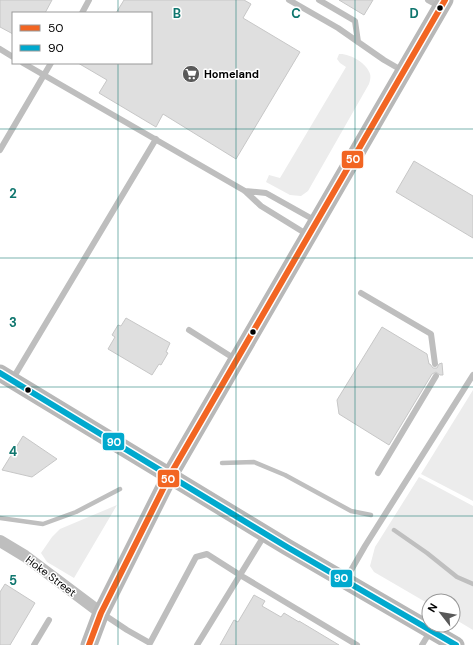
<svg xmlns="http://www.w3.org/2000/svg" width="473" height="645" viewBox="0 0 473 645" font-family="'DM Sans',sans-serif">
<rect width="100%" height="100%" fill="#fff"/>
<!-- green -->
<path fill="#ececec" d="M339,54c10,-1 28,9 31,20 1,3 0,7 -1,10l-61,107 -7,5 -11,-1 -24,-13 3,-7 11,3 66,-111 -6,-4 -3,-4z
M473,390v111l-52,-27z
M419,477l54,29v124l-20,-12v-17h-24v3l-55,-32 -4,-6 5,-19z
M117,505l-43,73 -27,-16 -6,-9 11,-16 8,-8z"/>
<g fill="none" stroke-linecap="round" stroke-linejoin="round">
<!-- stream -->
<path stroke="#bfbfbf" stroke-width="4.5" d="M222,463l32,-1 31,13 66,36 20,4
M0,518l43,6 33,-12 44,-23
M394,530l33,23 30,24 16,7"/>
</g>
<!-- building -->
<path fill="#dfdfdf" stroke="#c7c7c7" d="M0,0h52l-7,13h-32v21l-13,-7z
M124,0h120l7,4 -8,14 57,34 -64,107 -73,-45 -7,13 -57,-34 8,-13 -29,-17h73v-50h-35z
M339,0h34l-9,15z
M414,161l59,35v42l-77,-46z
M126,318l44,25 -4,9 2,1 -7,12 -2,-1 -7,11 -44,-26 7,-12 -3,-2 6,-10 3,1z
M382,327l45,27 2,10h1l3,4h4l2,-4 3,-1 1,12h-3l-4,-3 -4,2 -43,71 -50,-31 -2,-14z
M23,436l34,23 -25,18 -30,-7z
M5,584l30,19 -25,42h-10v-53z
M254,595l11,6 -3,5 19,11 3,-4 15,9v-1l40,24h-119l14,-25 4,2z"/>
<g fill="none" stroke-linecap="round" stroke-linejoin="round">
<!-- lane -->
<path stroke="#bebebe" stroke-width="6" d="M289,0l49,28 46,32 19,11
M319,0l36,21 3,21
M428,0l13,7
M82,13l7,-13
M0,49l13,8
M23,63l222,128 16,15 47,29
M0,150l51,-87
M245,191l21,2 50,28
M361,293l70,41 4,30
M189,330l46,29
M12,380l144,-241
M378,473l58,-97
M346,579l19,-33 108,-171
M103,614l24,16 23,13 46,-86 11,-3 33,21 117,70
M34,645l15,-25
M197,645l67,-109
M422,645l8,-13"/>
<!-- street -->
<path stroke="#bebebe" stroke-width="12" d="M0,541l25,15 76,57"/>
<!-- secondary -->
<path stroke="#b8b8b8" stroke-width="17" d="M0,373l287,174 169,98
M89,645l12,-32 69,-138 275,-475"/>
<defs>
<path id="bus-1" d="M89,645l12,-32 69,-138 275,-475"/>
<path id="bus-2" d="M0,373l287,174 169,98"/>
</defs>
<!-- bus-1 casing -->
<use href="#bus-1" stroke="#fff" stroke-width="9"/>
<!-- bus-2 casing -->
<use href="#bus-2" stroke="#fff" stroke-width="9"/>
<!-- bus-1 -->
<use href="#bus-1" stroke="#f26522" stroke-width="6"/>
<!-- bus-2 -->
<use href="#bus-2" stroke="#00a9ce" stroke-width="6"/>
</g>
<!-- grid -->
<path fill="none" stroke="#0f766e" stroke-width="1" stroke-opacity="0.55" d="M118,0v13M236,0v645M355,0v645M118,63v582M0,129h473M0,258h473M0,387h473M0,516h473"/>
<!-- icons -->
<defs>
<symbol id="supermarket-disc" viewBox="-11 -11 22 22"><circle r="9.5" fill="#595959" stroke="#fff"/><path d="M-6-5.5h2.5l.6 2H6L4.5 2H-2.5L-4.4-4H-6ZM-1.5 3.2a1.3 1.3 0 1 0 .1 0ZM3 3.2a1.3 1.3 0 1 0 .1 0Z" fill="#fff"/></symbol>
</defs>
<g fill-rule="evenodd">
<use href="#supermarket-disc" x="181" y="64" width="20" height="20"/>
</g>
<!-- markers -->
<g fill="#000" stroke="#fff" stroke-width="1.5">
<circle cx="440" cy="8" r="3.5"/>
<circle cx="253" cy="332" r="3.5"/>
<circle cx="28" cy="390" r="3.5"/>
</g>
<g text-anchor="middle" dominant-baseline="central" stroke-width="3" stroke-linejoin="round" paint-order="stroke">
<!-- poi labels -->
<g font-size="11" font-weight="bold" fill="#000" stroke="#fff" text-anchor="start">
<text x="204" y="74">Homeland</text>
</g>
<!-- street labels -->
<g font-size="11" fill="#000" stroke="#fff">
<text transform="translate(51 576) rotate(37)">Hoke Street</text>
</g>
</g>
<g font-size="13" text-anchor="middle" font-weight="bold" fill="#0f766e" stroke="#fff" stroke-width="3" stroke-linejoin="round" paint-order="stroke">
<text x="177" y="18">B</text>
<text x="296" y="18">C</text>
<text x="414" y="18">D</text>
<text x="13" y="198">2</text>
<text x="13" y="327">3</text>
<text x="13" y="456">4</text>
<text x="13" y="585">5</text>
</g>
<g stroke="#fff" stroke-width="1.5">
<rect x="341" y="150" width="23" height="19" rx="4" fill="#f26522"/>
<rect x="102" y="432" width="23" height="19" rx="4" fill="#00a9ce"/>
<rect x="157" y="469" width="23" height="19" rx="4" fill="#f26522"/>
<rect x="330" y="569" width="23" height="19" rx="4" fill="#00a9ce"/>
</g>
<g font-size="11" text-anchor="middle" font-weight="bold" fill="#fff">
<text x="353" y="163">50</text>
<text x="114" y="446">90</text>
<text x="168" y="483">50</text>
<text x="341" y="582">90</text>
</g>
<!-- legend -->
<rect x="12" y="12" width="140" height="52" fill="#ffffff" stroke="#999999"/>
<rect x="20" y="25" width="20" height="6" fill="#f26522" stroke="#999999"/>
<text x="48" y="32" font-size="12" fill="#000000">50</text>
<rect x="20" y="45" width="20" height="6" fill="#00a9ce" stroke="#999999"/>
<text x="48" y="52" font-size="12" fill="#000000">90</text>
<!-- north arrow -->
<g transform="translate(441 613) rotate(301)"><circle r="19" fill="#ffffff" stroke="#999999"/>
<path d="M0-3L7 15L0 10L-7 15Z" fill="#595959"/>
<text y="-6" font-size="11" font-weight="bold" text-anchor="middle" fill="#000000">N</text>
</g>
</svg>
